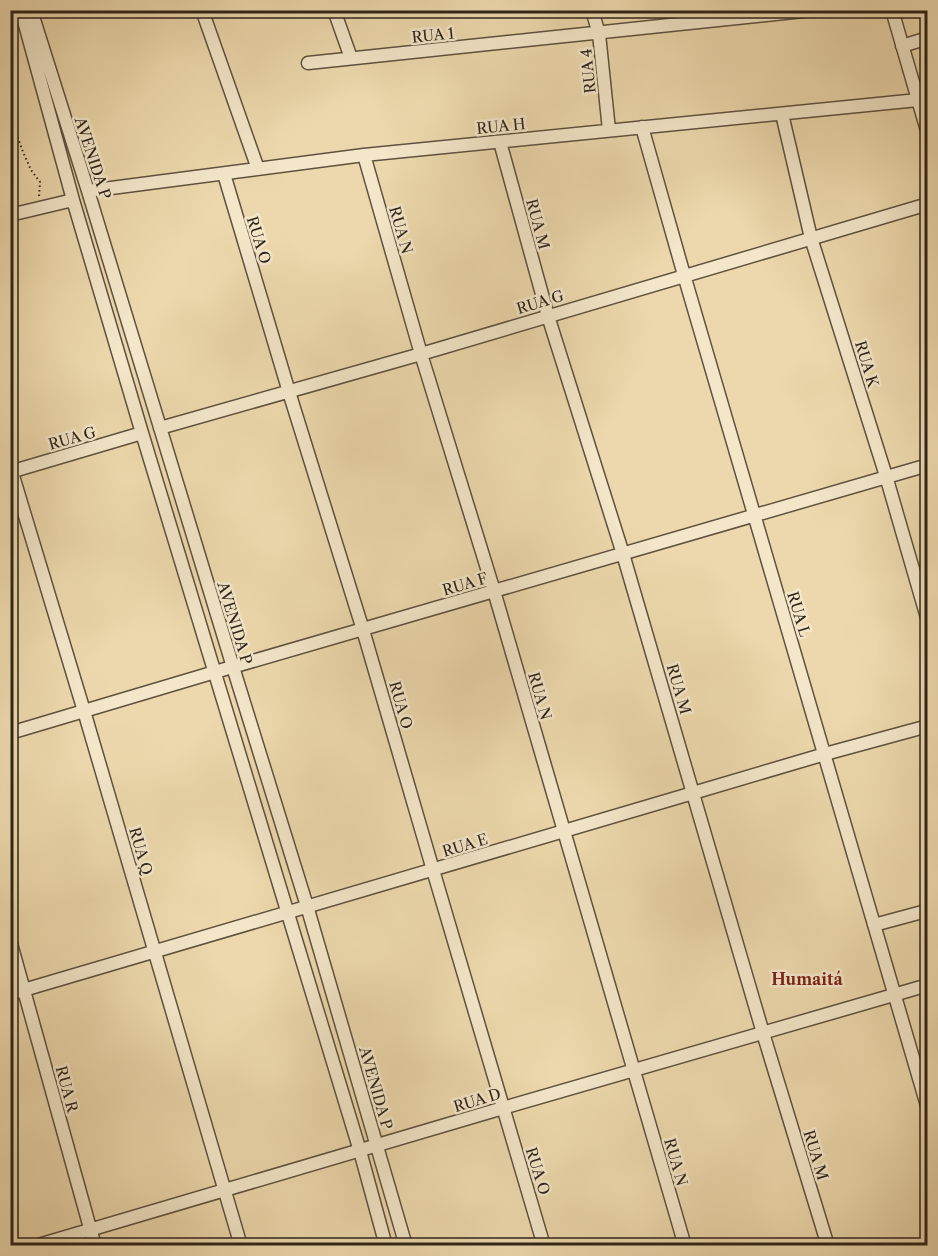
<svg xmlns="http://www.w3.org/2000/svg" width="938" height="1256" viewBox="0 0 938 1256" font-family="'Libre Caslon Text',serif">
<rect width="100%" height="100%" fill="#ecd8ac"/>
<filter id="stains"><feTurbulence type="fractalNoise" baseFrequency=".00333" numOctaves="4"/><feColorMatrix values="0 0 0 0 .2 0 0 0 0 .09 0 0 0 0 .02 0 0 0 .5 -.17"/></filter>
<radialGradient id="worn" r=".72"><stop offset=".6" stop-color="#630" stop-opacity="0"/><stop offset="1" stop-color="#630" stop-opacity=".3"/></radialGradient>
<g fill="none" stroke-linecap="round" stroke-linejoin="round">
<defs>
<path id="minor" d="M21,10l52,190 69,233 218,718 26,95
M31,10l57,181 145,476 74,239 99,340
M202,10l56,159
M334,10l17,48
M592,10l7,24 10,96
M892,10l36,124
M902,46l26,-8
M308,63l505,-53
M782,114l29,124 75,238 42,145
M642,127l42,148 244,834
M500,142l48,174 75,238 140,479 65,213
M364,155l57,199 73,237 191,655
M224,174l65,218 74,238 70,240 111,376
M88,191l276,-36 554,-55
M10,215l63,-15
M160,428l261,-74 507,-150
M10,466l74,245 157,535
M10,472l132,-39
M10,733l205,-61 713,-207
M874,925l52,-14
M10,940l85,306
M10,994l683,-201 132,-39 103,-28
M35,1246l468,-138 425,-123
M923,1246l5,-2"/>
</defs>
<!-- minor casing -->
<use href="#minor" stroke="#5e513f" stroke-width="15"/>
<!-- path -->
<path stroke="#2e241b" stroke-width="2" stroke-dasharray="1.5 3" stroke-linecap="butt" d="M10,116l13,36 8,18 9,12 -1,15"/>
<!-- minor -->
<use href="#minor" stroke="#f3e6c9" stroke-width="12"/>
</g>
<g text-anchor="middle" dominant-baseline="central" stroke-width="5" stroke-linejoin="round" paint-order="stroke">
<!-- street labels -->
<g font-size="15" fill="#2e241b" stroke="#f3e6c9">
<text transform="translate(433 35) rotate(-6)">RUA 1</text>
<text transform="translate(588 71) rotate(-96)">RUA 4</text>
<text transform="translate(501 126) rotate(-6)">RUA H</text>
<text transform="translate(93 158) rotate(72)">AVENIDA P</text>
<text transform="translate(538 224) rotate(75)">RUA M</text>
<text transform="translate(401 230) rotate(74)">RUA N</text>
<text transform="translate(259 240) rotate(73)">RUA O</text>
<text transform="translate(540 302) rotate(-17)">RUA G</text>
<text transform="translate(867 364) rotate(73)">RUA K</text>
<text transform="translate(72 438) rotate(-16)">RUA G</text>
<text transform="translate(465 584) rotate(-16)">RUA F</text>
<text transform="translate(799 614) rotate(73)">RUA L</text>
<text transform="translate(235 623) rotate(73)">AVENIDA P</text>
<text transform="translate(679 689) rotate(74)">RUA M</text>
<text transform="translate(540 696) rotate(74)">RUA N</text>
<text transform="translate(401 705) rotate(74)">RUA O</text>
<text transform="translate(465 845) rotate(-17)">RUA E</text>
<text transform="translate(141 851) rotate(74)">RUA Q</text>
<text transform="translate(376 1088) rotate(74)">AVENIDA P</text>
<text transform="translate(67 1089) rotate(75)">RUA R</text>
<text transform="translate(477 1100) rotate(-17)">RUA D</text>
<text transform="translate(816 1155) rotate(73)">RUA M</text>
<text transform="translate(676 1162) rotate(74)">RUA N</text>
<text transform="translate(538 1171) rotate(73)">RUA O</text>
</g>
<!-- neighbourhood labels -->
<g font-size="16" font-weight="bold" fill="#7a1f14" stroke="#f3e6c9">
<text x="807" y="979">Humaitá</text>
</g>
</g>
<!-- margin -->
<rect width="938" height="1256" fill="none" stroke="#ecd8ac" stroke-width="36"/>
<rect x="12" y="12" width="914" height="1232" fill="none" stroke="#2e241b" stroke-width="3"/>
<rect x="18" y="18" width="902" height="1220" fill="none" stroke="#2e241b" stroke-width="1.5"/>
<rect width="100%" height="100%" filter="url(#stains)"/>
<rect width="100%" height="100%" fill="url(#worn)"/>
</svg>
